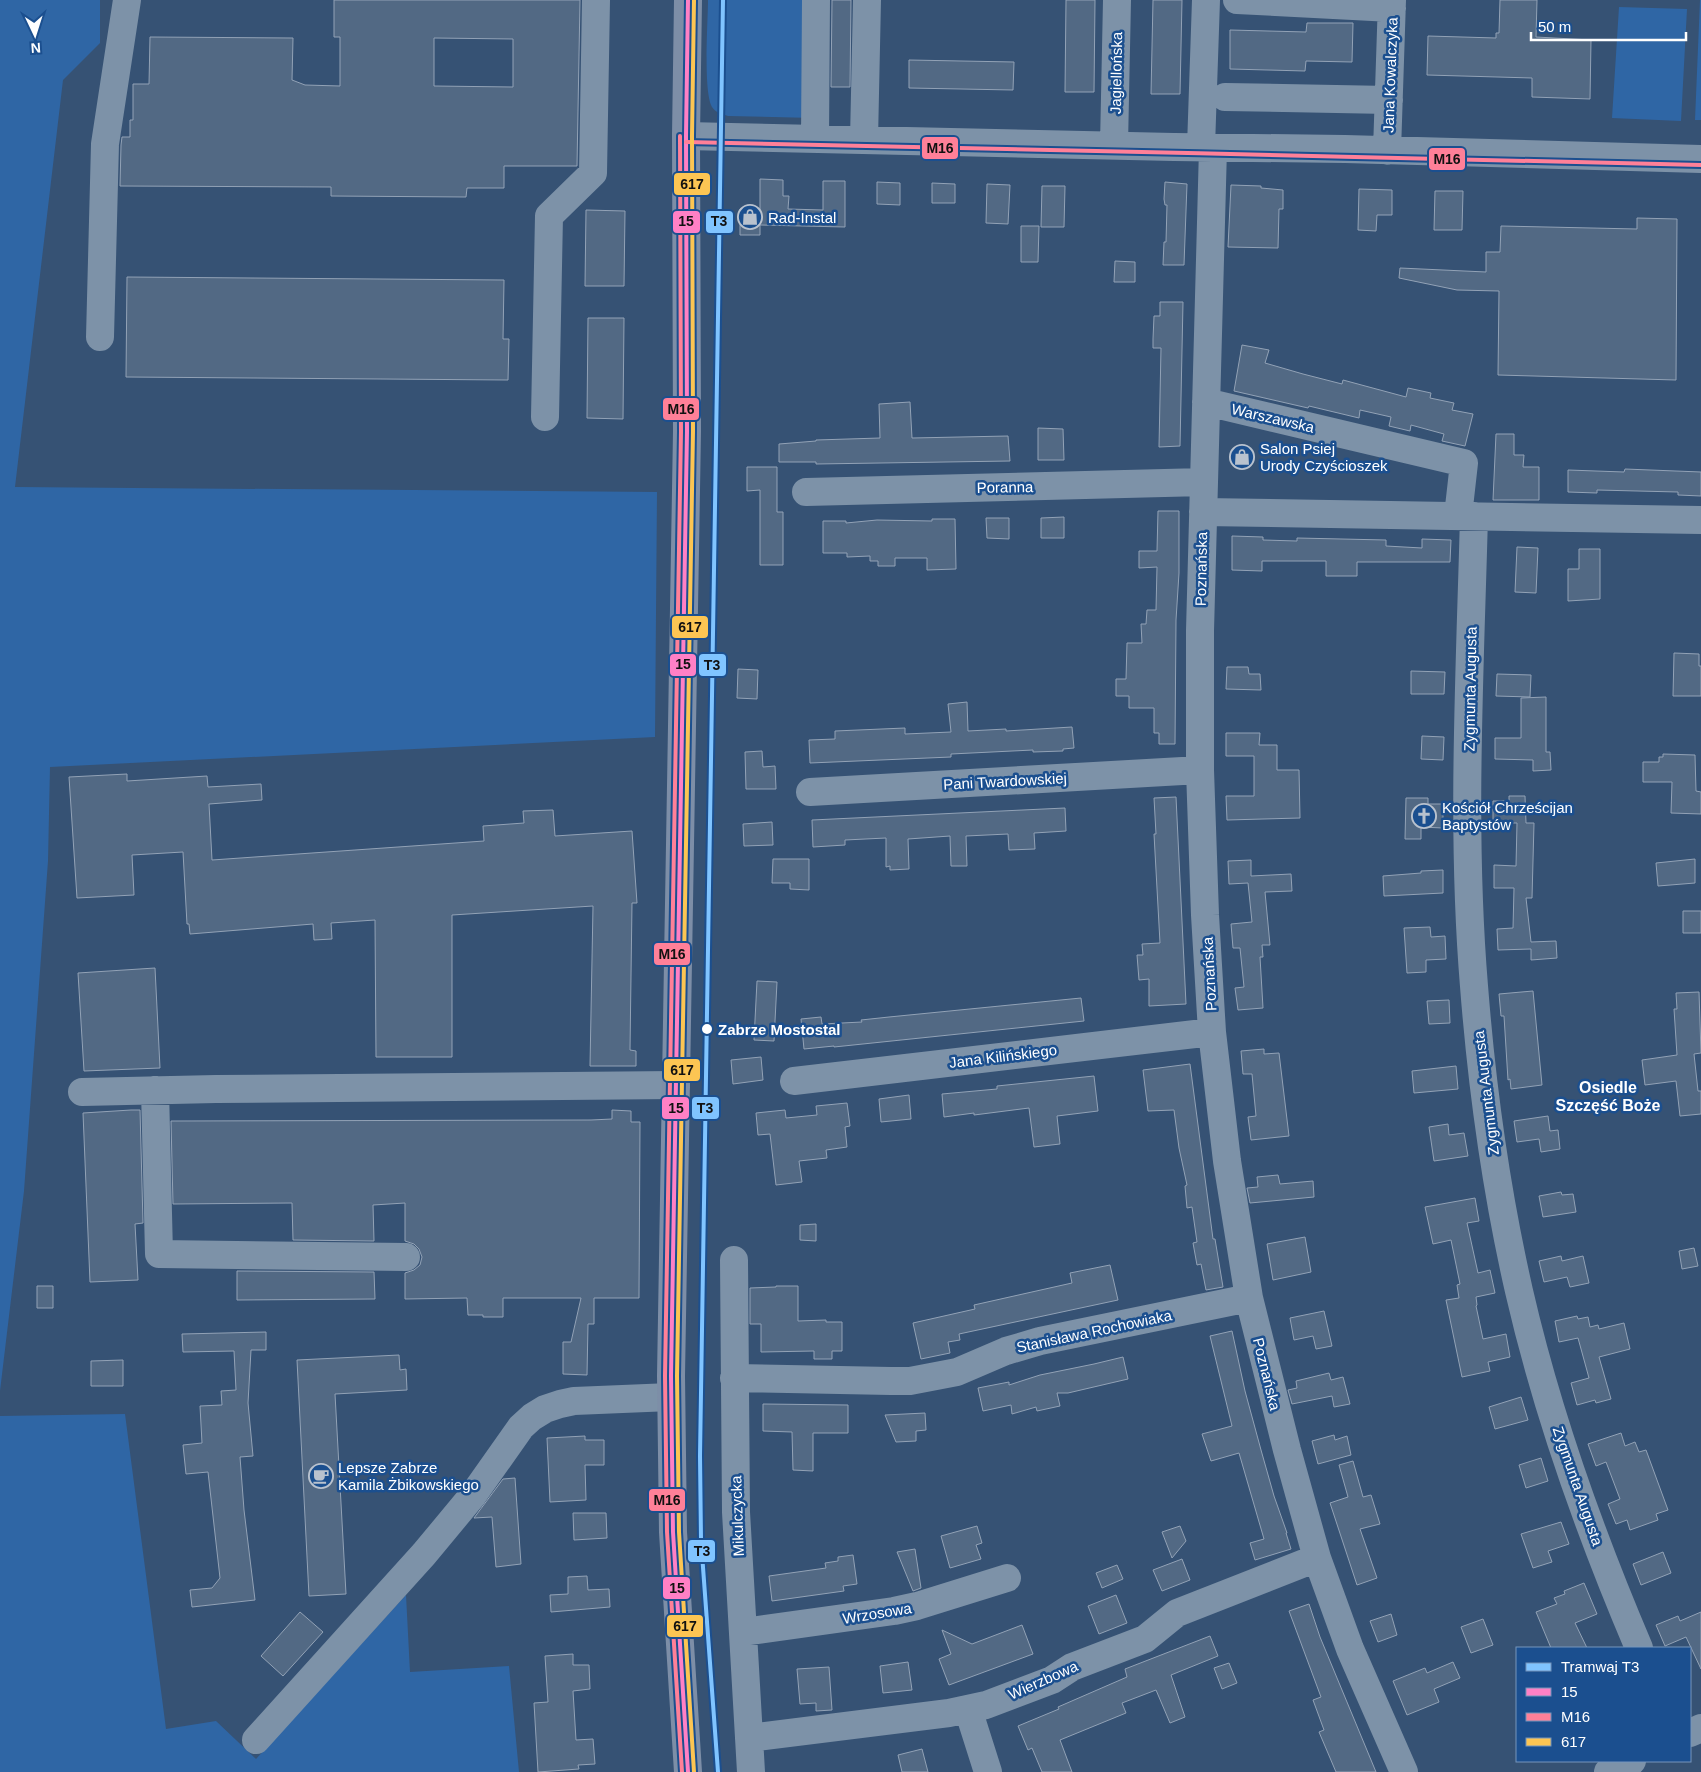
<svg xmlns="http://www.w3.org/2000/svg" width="1701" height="1772" viewBox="0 0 1701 1772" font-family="Arial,sans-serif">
<rect width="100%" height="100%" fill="#365274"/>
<!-- green -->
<path fill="#2f66a5" d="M0,0h100v43l-37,37 -48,407 642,5 -2,245 -605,30 -2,94 -24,330 -24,200z
M708,0h107l-1,118 -86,-2c-6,-2 -12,-3 -16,-9 -9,-16 -4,-86 -4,-107z
M1700,0h1v120h-6z
M1619,7l68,2 -6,112 -69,-3z
M125,1414l41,315 50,-8 40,38 150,-164 4,77 99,-6 10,106h-519v-356z"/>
<!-- building -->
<path fill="#526984" stroke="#92a2b6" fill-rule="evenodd" d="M334,0h246l-3,166h-73v22h-37l-1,9 -135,-1v-9l-211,-1 1,-41 1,-8h8v-17h3v-36h16l1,-47 143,1 -1,42 13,5 35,1v-49h-6zM434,38l79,1v48l-79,-1z
M832,0h19l-1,87h-19z
M1066,0h29l-1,92h-29z
M1153,0h29l-2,94h-29z
M1500,0h37l-1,37 55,3 -1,59 -58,-2v-19l-105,-3 1,-39 68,2v-5h3z
M1307,23h46l-1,39 -46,-1 -1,10 -75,-2v-39l76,2z
M909,60l105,2 -1,28 -104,-2z
M760,179l23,1v16h6l-1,13 35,1v-29h22v46l-85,-2v10h-20v-26l20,1z
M877,182l23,1v22l-23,-1z
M1165,182l22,2 -3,81h-21l1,-23h2l1,-37h-2l-1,-6z
M932,183l23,1v19h-23z
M987,184l23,1 -2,39 -22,-1z
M1231,185l30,1v2l22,2v19h-4l-1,39 -50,-1z
M1042,186h23l-1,41h-23z
M1359,189l33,1v25h-15l-1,16 -18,-1z
M1435,191h28l-1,39h-28z
M586,210l39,1 -1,75h-39z
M1637,218l40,1 -1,161 -178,-5 1,-84 -42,-1 -58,-12 1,-10 86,4v-20h14l1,-26 136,3z
M1021,226h18l-1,36h-17z
M1115,261l20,1v20h-21z
M127,277l377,3 -1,59h6l-1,41 -382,-3z
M1160,302h23l-3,144 -21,1 2,-99h-8v-9l1,-23h6z
M588,318h36l-1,101 -36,-1z
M1242,345l27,5 -4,13 38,11 39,10 1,-4 63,17 2,-9 23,5 -1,5 24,5 -2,7 21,4 -8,32 -23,-5 2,-7 -33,-9 -1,6 -21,-5 2,-9 -31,-7 -1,8 -50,-12 -1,2 -74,-17z
M910,402l2,36 96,-2 2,25 -194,3v-2h-37v-18l37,-3v-1l64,-2 -1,-34z
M1038,428l25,1 1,31h-26z
M1496,434h18v21h10l-1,12h16v33h-46z
M747,467h30v45h6v53h-23v-75l-13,1z
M1625,469l76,3v24l-23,-1v-3l-81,-2v3l-29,-1v-22l56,2z
M1158,511h21v62l-3,47 -1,124h-16v-11h-5v-25h-25v-12h-13v-17h10l1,-36h15l-1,-19h5l1,-14h9l1,-43 -18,1v-17h18z
M1064,517v21h-23v-20z
M986,518h23v21l-22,-1z
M932,519h23l1,50 -29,1v-12h-32v8h-17v-5h-8v-5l-23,1v-4h-24v-32h23v2l31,-3 55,1z
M1232,536l31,1v3l34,1v-3l89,2v6l36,2v-9l29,1 -1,22h-93v14h-31v-15h-64v10l-30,-1z
M1517,547l21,1 -2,45 -21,-1z
M1579,549h21v50l-32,2v-32h11z
M1674,653l25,1v12h2v30h-28z
M1227,667h21l1,7h11l1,16 -35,-1z
M738,669l20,1 -1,29 -20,-1z
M1411,671l34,1 -1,22h-33z
M1497,674l34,1 -1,22 -34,-1z
M1546,697v55h4l1,18 -18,1v-11l-38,-1v-21h26v-40z
M967,702l1,29 38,-2v2l66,-4 2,21 -11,1v2l-30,1v-2l-82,4v3l-141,6 -1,-23 26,-1v-8l70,-3v6l46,-2 -3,-28z
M1226,733h34l-1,12h18v25h22l1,48 -73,2 -1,-24h28v-40h-28z
M1422,736l22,1 -1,23 -22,-1z
M762,751l1,16 12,-1 1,23h-30l-1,-37z
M1663,754l32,1 1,36 5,1v22l-30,-1 1,-31h-29v-20h16v-5h4z
M127,774v7l80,-5 1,11 53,-3 1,16 -53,4 3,56 272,-19 -1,-15 41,-3 -1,-12 30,-1 2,26 77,-5 5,72h-5l-2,147 6,1v15h-46l3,-160 -141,9v142h-76l-1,-137 -44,3 1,16 -18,1 -1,-16 -123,10 -1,-10h-2l-4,-72 -51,3 2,40 -57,3 -8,-121z
M1509,796h16l1,27h8l-2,75h-6l5,44 25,-1 1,17 -26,2v-11l-33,1 -1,-21 16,-1 1,-40h-20v-23l22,1 1,-43h-24v-22h16z
M1176,797l10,207 -37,2v-27l-10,1 -2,-25h6l-1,-11 18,-1 -6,-109h2l-2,-36z
M1406,798h22v6h15v24l-22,-1v12h-16z
M1065,808l1,23 -32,2 1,16 -26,1 -1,-16 -42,2 1,30h-16l-1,-30 -42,3 1,30 -19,1v-4l-4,1v-29l-41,2v5l-32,2 -1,-27z
M772,822l1,23 -29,1 -1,-22z
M773,859h36v31l-19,-1v-6h-18z
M1695,859v24l-37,3 -2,-23z
M1251,860v16l40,-2 1,17 -27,1 5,53h-8l1,12h-3l3,51 -25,2 -3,-22 9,-1 -4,-39h-7l-2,-24 21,-2 -4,-39 -19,1 -1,-23z
M1443,870v23l-59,3 -1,-20 38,-3v-2z
M1683,911h18v22h-18z
M1430,927l1,10 14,-1 1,23 -20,1v12l-19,1 -3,-45z
M155,968l5,100 -76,3 -6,-98z
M757,981l20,1 -3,59 -20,-1z
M1533,991l9,94 -31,4 -1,-10 -2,1 -4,-64h-3l-2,-22z
M1699,992l2,61 -7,1 4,37h3v23l-21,2 -4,-35 -31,4 -3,-25 35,-5 -3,-46h3l-1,-16z
M1081,998l3,23 -250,26v-1l-30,3 -3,-30 20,-2 1,7 40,-2 -1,-2 28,-3z
M1449,1000l1,23 -21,1 -2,-23z
M1264,1049v5l15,-1 10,83 -38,4 -3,-23 8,-1 -4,-42h-9l-2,-23z
M761,1057l2,23 -30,4 -2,-24z
M1190,1064l23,175h2l8,48 -17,3 -5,-26 -4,1 -4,-22 4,-1 -5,-35 -5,1 -2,-22 2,-1 -8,-37 -5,-38 -26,1 -5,-41z
M1456,1066l2,23 -44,4 -2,-22z
M1094,1076l4,35 -41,5 3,28 -26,3 -5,-39 -55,7v-2l-30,4 -2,-23 55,-5v-3z
M909,1095l2,24 -30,3 -2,-23z
M847,1103l3,23 -5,1 2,20 -21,3 1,8 -28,3 3,21 -26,3 -6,-51 -12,1 -2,-22 29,-3 1,8 31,-3 -1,-9z
M131,1110h9l3,113 -8,1 3,56 -48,2 -7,-169z
M612,1110l19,1v11h9l-1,176h-45v26h-6l-1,51 -24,-1v-32h8l10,-44h-78v19h-20v-2h-15l-1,-17 -62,1v-26l9,-3 6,-5 2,-8 -3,-8 -5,-5 -9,-3v-38l-32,2 1,36 -81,-1 -1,-37 -119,1 -2,-83 420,-1 21,-1z
M1548,1116l2,15 8,-1 2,19 -19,3 -2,-13 -22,3 -3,-21z
M1448,1124l1,11 15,-2 4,23 -34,5 -5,-34z
M1278,1175l2,9 33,-3 1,16 -64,6 -3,-15 11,-1 -1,-10z
M1561,1192l1,3 11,-1 3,18 -33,5 -4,-21z
M1475,1198l4,23 -12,2 11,50 12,-3 5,23 -19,4 1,8 -1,1 7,33 23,-5 4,23 -22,5 2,9 -28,6 -16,-77 13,-2 -2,-13 3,-1 -9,-44 -18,4 -8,-37z
M816,1224v17l-16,-1v-15z
M1305,1237l6,35 -38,8 -6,-36z
M1694,1248l4,18 -16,3 -3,-18z
M1561,1256l1,5 21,-5 6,27 -19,4 -3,-10 -23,5 -5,-21z
M1110,1265l8,35 -159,34 1,6 -12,2 2,11 -29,6 -8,-36 62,-14 -1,-4 98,-22 -2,-10z
M237,1271l137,1 1,27 -138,1z
M37,1286h16v22h-16z
M776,1286h22v35l28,-1v2h16v29h-10v8h-18v-8l-53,1v-28h-11v-36l26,-1z
M1324,1311l8,35 -16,3 -3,-13 -19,4 -4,-22z
M1577,1316l1,3 10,-2 2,10 8,-2 1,4 25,-6 6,26 -31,8 12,42 -15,4 -1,-3 -18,5 -6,-22 18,-5 -11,-40 -19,4 -4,-21z
M1232,1331l13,60 16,59 13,46 13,37h-1l5,16 -36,11 -5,-17 14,-4 -25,-86 -28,8 -9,-27 30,-8 -22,-90z
M266,1332v18h-15l-3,53 5,53 -13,1 4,53 11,90 -63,7 -2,-17 22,-2 8,-10 -12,-106 -22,2 -3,-29 19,-2 -2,-37 22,-1 -1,-14 15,-1 -2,-39 -51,1 -1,-18z
M399,1355l1,15 6,-1 1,21 -72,4 11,200 -37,2 -12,-236z
M1123,1357l5,22 -60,14h-11l3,13 -23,5 -1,-4 -24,7 -1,-9 -28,6 -5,-23 31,-6v3l31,-10 54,-11z
M123,1360v26h-32v-25z
M1329,1373l2,7 12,-3 7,27 -16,3 -2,-11 -40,8 -4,-14 9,-2 -1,-7z
M1521,1397l7,23 -33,9 -6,-22z
M763,1404l85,1v28h-35v38l-20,-1 -1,-38 -29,-1z
M925,1413l1,17 -10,1v10l-20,1 -11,-27z
M1621,1433l4,13 10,-4 4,10 7,-2 22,60 -12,4 2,6 -28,10 -3,-10 -11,4 -8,-20 12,-5 -14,-37 -10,4 -8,-22z
M1334,1435l1,5 12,-4 4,19 -33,9 -6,-23z
M585,1436v4h19v25h-19l1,35 -36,2 -3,-64z
M1541,1458l7,23 -22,7 -7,-23z
M1353,1461l10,36 8,-2 9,29 -20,5 17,49 -20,7 -27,-82 18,-6 -9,-32z
M515,1478l6,86 -25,3 -4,-50 -18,1 29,-39z
M573,1513h33l1,25 -33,2z
M1561,1522l8,22 -21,7 4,11 -19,6 -12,-34z
M977,1526l5,17 -6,2 5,14 -31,9 -9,-32z
M1180,1526l6,15 -14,17 -10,-26z
M915,1549l6,39 -8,3 -16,-39z
M1663,1552l8,21 -30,12 -8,-21z
M853,1555l4,29 -14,2 1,5 -72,10 -3,-25 57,-8 -1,-5 13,-2v-4z
M1182,1559l8,21 -28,11 -9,-21z
M1117,1565l6,14 -21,9 -6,-15z
M587,1576l1,14 21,-1 1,18 -59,5 -1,-17 18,-1v-17z
M1584,1583l13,31 -22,9 12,25h-36l-15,-36 21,-8 -3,-6 11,-4 -1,-3z
M1116,1595l11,28 -28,11 -11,-28z
M1309,1604l11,33 56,135h-40l-17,-40 5,-2 -11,-30 8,-3 -32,-86z
M300,1612l23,20 -40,44 -22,-20z
M1701,1612v57l-15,-32 -21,9 -9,-21 22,-9 2,5z
M1391,1614l6,21 -19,7 -8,-21z
M1483,1619l10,26 -22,8 -10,-26z
M1022,1625l11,29 -84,31 -10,-26 12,-5 -9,-24 30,14z
M1210,1636l8,20 -47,19 14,42 -15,6 -14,-33 -34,13 4,10 -66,27 12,32h-30l-10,-24 -4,2 -10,-24 41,-17 -1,-2 69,-30 -2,-8z
M573,1654v11h16l1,24 -17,2 3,49 17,-1 2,25 -17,1 1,4 -41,3 -4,-69 14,-1 -3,-46z
M908,1662l4,28 -29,3 -3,-27z
M1453,1662l7,16 -26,11 5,13 -32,13 -14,-34 32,-13 2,5z
M1229,1663l8,20 -15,6 -8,-21z
M829,1667l3,43 -16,1v-8l-16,1 -3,-35z
M922,1749l6,23h-26l-4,-17z"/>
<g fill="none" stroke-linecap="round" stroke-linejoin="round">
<!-- minor -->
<path stroke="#7d92a8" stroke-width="28" d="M1237,0l155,8
M1225,97l164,3
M686,136l488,11 171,2 356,10
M815,139l1,-139
M864,140l3,-140
M1114,145l3,-145
M1201,147l5,-147
M1213,148l-13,483v139l5,145 7,117 15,129 22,137 38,152 30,108 33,91 54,123
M1387,151l5,-151
M100,337l5,-193 22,-144
M1206,402l258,61 -6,53
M545,417l4,-201 44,-43 3,-173
M806,492l398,-10
M1203,512l498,8
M1474,516c-4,156 -13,314 0,470 8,103 22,204 45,305 28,122 71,242 120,357
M810,792l390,-22
M794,1081l418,-49
M155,1090l4,164 247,3
M82,1092l134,-3 460,-4
M734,1260l2,252 15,260
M734,1378l157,3h19l47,-9 49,-21 34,-10 209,-43
M743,1632l151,-21 23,-5 90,-28
M968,1709l20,63
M1690,1733l11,-5
M749,1738l200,-25 37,-8 66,-25 20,-13 73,-28 32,-26 140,-55
M256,1740l168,-186 49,-59 48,-68 11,-10 13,-8 15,-5 14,-3 97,-4
M1608,1772l24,-11"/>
<!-- major -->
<path stroke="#7d8ea7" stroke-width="28" d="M688,0l-2,136 1,295 -16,945 2,156 15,240"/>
<defs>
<path id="bus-1" d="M688,0l-2,136 1,295 -16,945 2,156 15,240"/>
<path id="bus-2" d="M680,136l1,295 -16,945 2,156 15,240
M686,142c338,8 677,14 1015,23"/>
<path id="bus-3" d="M694,1772l-15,-240 -2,-156 16,-945 -1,-295 2,-136"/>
</defs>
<!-- bus-1 casing -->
<use href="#bus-1" stroke="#1b4f8f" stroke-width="8"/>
<!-- bus-2 casing -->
<use href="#bus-2" stroke="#1b4f8f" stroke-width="8"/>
<!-- bus-3 casing -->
<use href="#bus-3" stroke="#1b4f8f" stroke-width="8"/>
<!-- bus-1 -->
<use href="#bus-1" stroke="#ff80c5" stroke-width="4"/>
<!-- bus-2 -->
<use href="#bus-2" stroke="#ff8098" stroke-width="4"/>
<!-- bus-3 -->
<use href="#bus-3" stroke="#fcc553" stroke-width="4"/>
<defs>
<path id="tram-1" d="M718,1772l-17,-232 -1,-84 23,-1456"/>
</defs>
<!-- tram-1 casing -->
<use href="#tram-1" stroke="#1b4f8f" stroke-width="8"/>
<!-- tram-1 -->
<use href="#tram-1" stroke="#80c4ff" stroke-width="4"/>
</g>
<!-- icons -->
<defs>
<symbol id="shop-ring" viewBox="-11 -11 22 22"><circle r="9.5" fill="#1b4f8f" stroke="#b9c2ce" stroke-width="1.5"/><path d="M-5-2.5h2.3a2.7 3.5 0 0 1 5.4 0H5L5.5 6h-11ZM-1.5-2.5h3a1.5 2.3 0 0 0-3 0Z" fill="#b9c2ce"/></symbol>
<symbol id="church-ring" viewBox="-11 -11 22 22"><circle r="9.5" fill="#1b4f8f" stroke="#b9c2ce" stroke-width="1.5"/><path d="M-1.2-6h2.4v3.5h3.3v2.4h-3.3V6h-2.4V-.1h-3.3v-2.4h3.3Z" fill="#b9c2ce"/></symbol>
<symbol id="cafe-ring" viewBox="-11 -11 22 22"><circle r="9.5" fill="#1b4f8f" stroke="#b9c2ce" stroke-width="1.5"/><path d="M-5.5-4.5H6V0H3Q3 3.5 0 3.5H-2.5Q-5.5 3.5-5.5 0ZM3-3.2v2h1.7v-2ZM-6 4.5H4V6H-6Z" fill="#b9c2ce"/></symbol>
</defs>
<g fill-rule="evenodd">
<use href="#shop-ring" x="736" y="203" width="28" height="28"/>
<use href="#shop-ring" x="1228" y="443" width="28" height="28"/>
<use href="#church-ring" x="1410" y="802" width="28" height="28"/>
<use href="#cafe-ring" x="307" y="1462" width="28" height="28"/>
</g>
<!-- markers -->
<circle fill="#fff" stroke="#1b4f8f" stroke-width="2" cx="707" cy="1029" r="6"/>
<g text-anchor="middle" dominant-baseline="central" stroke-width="5" stroke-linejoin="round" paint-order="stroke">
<!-- street labels -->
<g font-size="15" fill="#fff" stroke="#1b4f8f">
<text transform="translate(1116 73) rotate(-89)">Jagiellońska</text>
<text transform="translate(1390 75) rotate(-88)">Jana Kowalczyka</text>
<text transform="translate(1273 418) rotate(13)">Warszawska</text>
<text transform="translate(1005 487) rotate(-1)">Poranna</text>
<text transform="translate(1201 569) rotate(-89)">Poznańska</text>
<text transform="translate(1470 689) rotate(-89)">Zygmunta Augusta</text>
<text transform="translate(1005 781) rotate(-3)">Pani Twardowskiej</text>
<text transform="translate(1209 974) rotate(-93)">Poznańska</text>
<text transform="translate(1003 1056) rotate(-7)">Jana Kilińskiego</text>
<text transform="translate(1486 1093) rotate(-97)">Zygmunta Augusta</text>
<text transform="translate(1094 1331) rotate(-12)">Stanisława Rochowiaka</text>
<text transform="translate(1267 1374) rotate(76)">Poznańska</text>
<text transform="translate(1578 1486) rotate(71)">Zygmunta Augusta</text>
<text transform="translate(737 1516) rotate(-92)">Mikulczycka</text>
<text transform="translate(877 1613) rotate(-9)">Wrzosowa</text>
<text transform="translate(1043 1680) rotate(-24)">Wierzbowa</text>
</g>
<!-- poi labels -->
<g font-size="15" fill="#fff" stroke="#1b4f8f" text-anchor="start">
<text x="768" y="217">Rad-Instal</text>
<text x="1260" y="448">Salon Psiej<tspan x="1260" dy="17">Urody Czyścioszek</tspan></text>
<text x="1442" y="807">Kościół Chrześcijan<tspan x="1442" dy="17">Baptystów</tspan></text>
<text x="338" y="1467">Lepsze Zabrze<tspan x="338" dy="17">Kamila Żbikowskiego</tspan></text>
</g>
<!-- stop labels -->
<g font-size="15" font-weight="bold" fill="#fff" stroke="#1b4f8f" text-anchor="start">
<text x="718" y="1029">Zabrze Mostostal</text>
</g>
<!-- neighbourhood labels -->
<g font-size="16" font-weight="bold" fill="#fff" stroke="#1b4f8f">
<text x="1608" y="1087">Osiedle<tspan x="1608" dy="18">Szczęść Boże</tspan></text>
</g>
</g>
<g stroke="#1b4f8f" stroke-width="2">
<rect x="921" y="136" width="38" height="24" rx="5" fill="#ff8098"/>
<rect x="1428" y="147" width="38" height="24" rx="5" fill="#ff8098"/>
<rect x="673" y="172" width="38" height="24" rx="5" fill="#fcc553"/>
<rect x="672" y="210" width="29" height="24" rx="5" fill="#ff80c5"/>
<rect x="705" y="210" width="29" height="24" rx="5" fill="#80c4ff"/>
<rect x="662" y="397" width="38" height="24" rx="5" fill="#ff8098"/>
<rect x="671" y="615" width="38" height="24" rx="5" fill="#fcc553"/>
<rect x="669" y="653" width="28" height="24" rx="5" fill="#ff80c5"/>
<rect x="698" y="653" width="29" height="24" rx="5" fill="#80c4ff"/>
<rect x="653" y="942" width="38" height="24" rx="5" fill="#ff8098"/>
<rect x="663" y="1058" width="38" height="24" rx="5" fill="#fcc553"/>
<rect x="661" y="1096" width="29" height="24" rx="5" fill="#ff80c5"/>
<rect x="691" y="1096" width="29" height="24" rx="5" fill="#80c4ff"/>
<rect x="648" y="1488" width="38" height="24" rx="5" fill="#ff8098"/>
<rect x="687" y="1539" width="29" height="24" rx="5" fill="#80c4ff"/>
<rect x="662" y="1576" width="29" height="24" rx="5" fill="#ff80c5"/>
<rect x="666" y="1614" width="38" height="24" rx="5" fill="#fcc553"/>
</g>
<g font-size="14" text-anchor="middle" font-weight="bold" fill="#111">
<text x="940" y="153">M16</text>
<text x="1447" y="164">M16</text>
<text x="692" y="189">617</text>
<text x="686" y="226">15</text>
<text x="719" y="226">T3</text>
<text x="681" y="414">M16</text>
<text x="690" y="632">617</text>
<text x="683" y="669">15</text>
<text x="712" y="670">T3</text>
<text x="672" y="959">M16</text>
<text x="682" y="1075">617</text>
<text x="676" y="1113">15</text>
<text x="705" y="1113">T3</text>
<text x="667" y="1505">M16</text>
<text x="702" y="1556">T3</text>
<text x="677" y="1593">15</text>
<text x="685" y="1631">617</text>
</g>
<!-- legend -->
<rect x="1516" y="1647" width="175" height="115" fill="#1b4f8f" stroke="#7695bc"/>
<rect x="1526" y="1663" width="25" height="8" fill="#80c4ff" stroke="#7695bc"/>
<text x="1561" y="1672" font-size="15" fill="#ffffff">Tramwaj T3</text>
<rect x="1526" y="1688" width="25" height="8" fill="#ff80c5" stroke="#7695bc"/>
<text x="1561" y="1697" font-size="15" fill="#ffffff">15</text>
<rect x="1526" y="1713" width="25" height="8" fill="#ff8098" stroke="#7695bc"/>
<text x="1561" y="1722" font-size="15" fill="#ffffff">M16</text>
<rect x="1526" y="1738" width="25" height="8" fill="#fcc553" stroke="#7695bc"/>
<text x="1561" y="1747" font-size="15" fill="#ffffff">617</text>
<!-- north arrow -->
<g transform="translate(35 35) rotate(176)" stroke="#1b4f8f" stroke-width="4" paint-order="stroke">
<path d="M0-4L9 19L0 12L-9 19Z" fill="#ffffff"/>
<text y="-8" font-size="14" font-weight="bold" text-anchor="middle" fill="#ffffff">N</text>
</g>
<!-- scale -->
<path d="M1531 32v8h155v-8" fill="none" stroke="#ffffff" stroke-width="2.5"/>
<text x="1538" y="32" font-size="15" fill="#ffffff" stroke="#1b4f8f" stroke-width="4" paint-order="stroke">50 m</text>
</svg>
